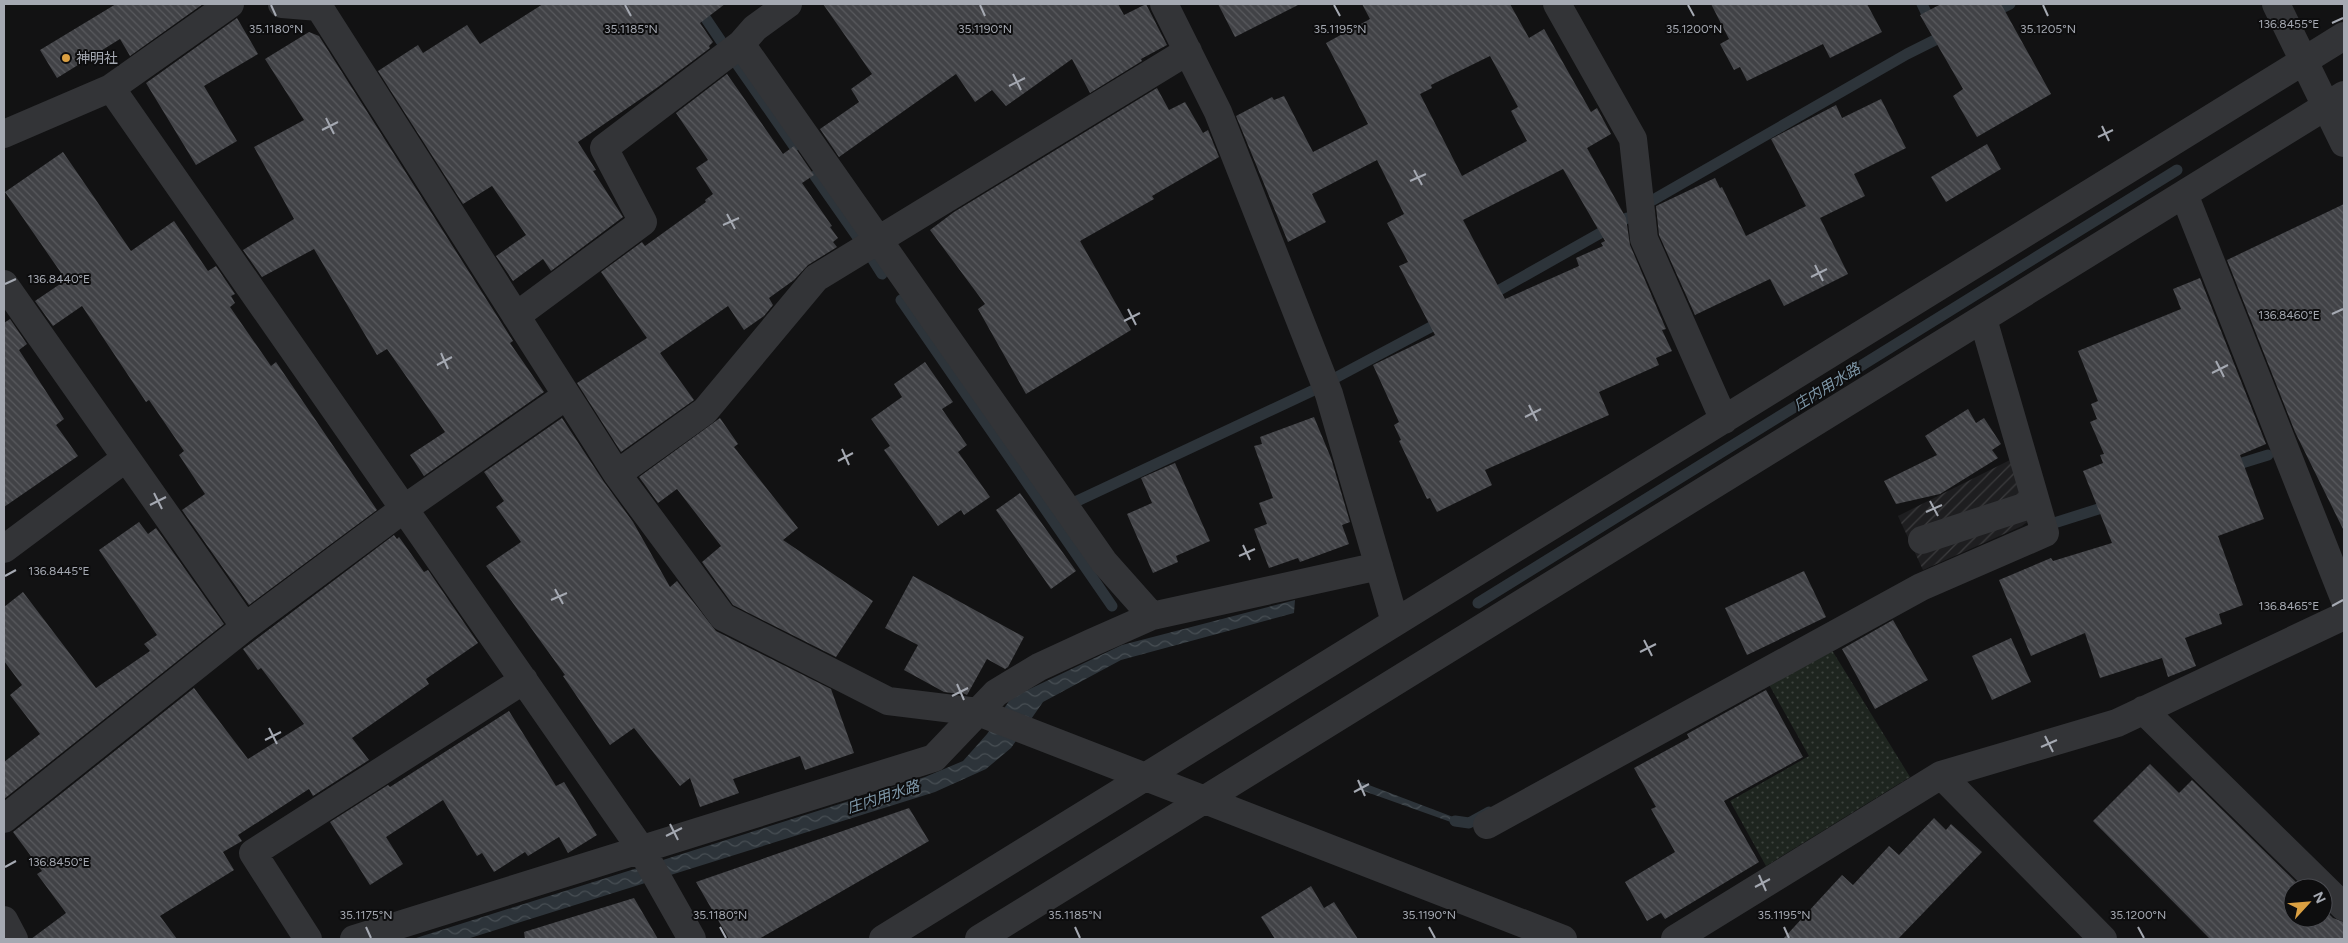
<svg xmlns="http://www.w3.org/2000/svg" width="2348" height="943" viewBox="0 0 2348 943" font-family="Figtree,'Noto Sans JP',sans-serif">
<defs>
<pattern id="industrial-furrows" width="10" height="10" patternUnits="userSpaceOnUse" patternTransform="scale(1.25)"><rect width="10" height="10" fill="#1e1e20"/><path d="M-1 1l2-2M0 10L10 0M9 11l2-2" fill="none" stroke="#3c3c3e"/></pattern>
<pattern id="garden-dots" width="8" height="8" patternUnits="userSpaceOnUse" patternTransform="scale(1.25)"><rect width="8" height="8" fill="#1e251f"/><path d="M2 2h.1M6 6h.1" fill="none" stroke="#3c423d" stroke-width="1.8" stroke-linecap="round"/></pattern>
<pattern id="water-waves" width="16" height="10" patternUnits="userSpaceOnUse" patternTransform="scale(1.25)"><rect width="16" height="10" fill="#2d343a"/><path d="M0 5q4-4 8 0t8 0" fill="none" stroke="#484f54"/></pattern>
<pattern id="building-back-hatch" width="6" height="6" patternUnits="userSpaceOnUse" patternTransform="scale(1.25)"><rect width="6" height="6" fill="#414246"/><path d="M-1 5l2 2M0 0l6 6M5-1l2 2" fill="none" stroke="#595a5e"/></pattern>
</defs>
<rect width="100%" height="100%" fill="#121213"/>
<!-- industrial -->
<path fill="url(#industrial-furrows)" d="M2018,456l16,60 -12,10 -99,44 -25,-54z"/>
<!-- garden -->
<path fill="url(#garden-dots)" d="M1830,647l80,130 -144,89 -36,-65 79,-45 -42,-75z"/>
<!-- water -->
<path fill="url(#water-waves)" d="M1295,600l-1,13 -173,47 -78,42 -32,46 -25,21 -51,23 -468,147h-54l512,-162 38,-16 24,-27 24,-36 111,-53z
M1361,782l108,41 -7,3 -104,-37z"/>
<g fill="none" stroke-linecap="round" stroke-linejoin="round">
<!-- stream -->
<path stroke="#2d343a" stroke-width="11" d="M696,4l25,37
M1922,4l10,21
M1989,14l21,-10
M737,64l57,82
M815,176l44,63
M1653,200l254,-146 40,-20
M870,255l12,19
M1487,297l140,-79
M901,300l211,306
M1337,377l107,-57
M2229,467l39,-12
M1075,502l239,-112
M2051,524l60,-19
M1478,603l699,-433
M1455,821l14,2 20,-11"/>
</g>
<!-- building -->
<path fill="url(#building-back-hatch)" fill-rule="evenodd" d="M116,4h87l-73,52 -10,-17 -63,39 -17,-28z
M543,4h182l-25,19 13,19 -4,4 1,2 -52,39 -80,55 18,28 -3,1 30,46 -72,54 -8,-12 -30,22 -17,-25 30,-21 -34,-49 -29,18 -85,-133 40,-26 5,8 44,-28 13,19z
M823,4h295l6,11 22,-11 21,41 -26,14 1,2 -52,32 -18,-34 -66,47 -14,-16 -17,12 -19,-28 -117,83 -19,-28 39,-27 -8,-13 21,-15z
M1218,4h82l-65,33z
M1362,4h148l19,34 15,-9 47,83 6,-4 14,26 -24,14 39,70 4,27 36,84 -4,1 10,21 -16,7 3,7 -60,27 10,23 -124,55 7,15 -55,27 -7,-14 -3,1 -28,-58 2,-1 -7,-15 5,-3 -26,-57 62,-30 -36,-69 9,-4 -21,-39 17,-9 -27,-54 -65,34 14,28 -38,20 -52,-126 36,-19 2,3 10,-4 29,56 55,-28 -42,-81 44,-24zM1490,56l28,51 -7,4 16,30 -65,35 -42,-82 12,-6 -1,-3zM1563,169l42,72 -4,2 2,3 -27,12 3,8 -74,33 -42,-79z
M1711,4h156l15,28 -52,26 -7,-14 -76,37 -7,-14 -6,3 -14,-26 9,-5z
M1941,4h60l50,90 -74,43 -24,-41 10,-7 -43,-74z
M237,18l21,36 -54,32 33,55 -41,24 -50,-82z
M309,32l10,4 194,305 -3,2 34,49 -120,84 -14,-21 35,-23 -58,-83 -10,6 -63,-106 -52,28 -19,-27 51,-31 -40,-72 50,-27 -39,-61z
M727,74l56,80 11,-8 20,29 -12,8 30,43 -2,1 8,11 -5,4 4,5 -29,18 -14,15 -25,18 4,7 -9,11 -20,14 -16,-24 -68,47 34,47 -73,52 -44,-69 70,-45 -46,-66 41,-30 3,4 61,-44 -1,-2 8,-6 -17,-26 12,-8 -32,-47z
M1157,88l12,22 16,-8 18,31 5,-3 11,27 -67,39 2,3 -74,42 51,89 -105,64 -48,-85 7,-5 -55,-74 24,-18z
M1881,99l25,49 -52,26 11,22 -45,22 28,56 -64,32 -14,-27 -75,36 -36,-80 -3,-29 59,-28 5,10 2,-1 24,49 60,-30 -35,-67 65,-34 6,13z
M1987,144l14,25 -55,33 -15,-25z
M63,152l68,99 43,-30 34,50 8,-5 19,28 -4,2 4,7 -5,4 41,59 5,-4 101,148 -128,95 -67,-95 23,-16 -26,-39 5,-4 -35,-51 -3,2 -64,-96 -29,20 -18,-25 31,-21 -61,-88z
M2344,204v327l-49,-99 -68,-172z
M2200,278l66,166 -26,11 24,64 -46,17 25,69 -24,9 3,10 -37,14 11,28 -28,11 -6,-19 -62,20 -15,-45 -54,23 -32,-76 52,-22 2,3 59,-18 -29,-72 20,-8 -3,-8 4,-1 -14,-32 7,-3 -6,-15 7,-3 -20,-50 103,-42 -8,-20z
M10,319l17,25 -8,6 45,69 -8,6 22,31 -74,51v-184z
M925,362l28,40 -11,7 25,36 -9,7 32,45 -26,18 -3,-5 -23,16 -54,-76 6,-4 -19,-27 31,-22 -8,-13z
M1968,409l8,14 8,-5 17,26 -9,6 6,8 -58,36 -44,10 -12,-23 53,-26 -12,-19z
M1314,417l17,41 19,64 -8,3 7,19 -49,18 -2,-4 -29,10 -15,-39 13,-5 -8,-21 14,-5 -19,-52 8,-2 -2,-7z
M562,418l42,64 29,40 37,65 7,-6 39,50 115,58 23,64 -49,17 -5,-14 -67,23 6,14 -39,14 -10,-29 -10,8 -46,-58 -24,17 -47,-69 2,-1 -79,-109 35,-24 -25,-35 8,-6 -20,-29z
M720,418l18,26 -4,3 64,81 -15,12 90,61 -37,56 -103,-52 -31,-43 19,-16 -44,-57 -19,14 -19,-26z
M1175,463l35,78 -34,15 2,6 -25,11 -26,-59 25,-11 -11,-25z
M1020,493l56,78 -25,18 -55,-79z
M139,522l9,12 8,-6 68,96 -220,175v-37l36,-28 -30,-39 12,-10 -18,-24v-54l19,-15 73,96 54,-37 -6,-7 13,-9 -58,-85z
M394,535l3,4 2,-2 25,35 4,-2 50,73 -52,36 3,5 -77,54 17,22 -56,36 -4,-7 -71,46 4,6 -19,11 11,18 -74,46 17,23h-146l35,-26 -29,-39 5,-3 -29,-39 181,-144 54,71 56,-35 -43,-56 -3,2 -15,-21z
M1804,571l22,46 -79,38 -22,-47z
M913,576l111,61 -16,30 -3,2 -18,-10 -20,36 -6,-3 -1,2 -16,-2 -40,-22 14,-25 -33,-17z
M1893,620l35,60 -53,29 -33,-60z
M2011,638l20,44 -39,18 -20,-44z
M1766,690l37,67 -79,44 35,61 -94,57 -4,-6 -14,8 -22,-39 50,-30 -24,-43 5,-2 -22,-39 55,-30 -2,-4z
M509,711l47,75 8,-4 33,53 -29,18 -9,-16 -31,19 -3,-4 -31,20 -12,-19 -5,3 -34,-56 -57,37 17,27 -33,21 -40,-63 58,-37 2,2z
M2150,764l29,29 13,-13 110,108h-9v30h30v-10l10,10 11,4v17h-134l-117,-118z
M909,808l20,33 -170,98h-30l-33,-57z
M1934,818l12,12 5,-6 31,28 -84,87h-115l59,-64 11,10 36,-39 10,9z
M1311,886l13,22 10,-6 24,37h-83l-14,-22z
M634,898l24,41h-133l-1,-7z"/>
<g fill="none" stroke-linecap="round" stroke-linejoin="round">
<!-- minor -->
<path stroke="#333437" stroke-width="28" d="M282,4l37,3 298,467 106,143 165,84 90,11 585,227
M1164,4l54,108 111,282 66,228
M1557,4l76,135 11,100 80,181
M2276,4l68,139
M741,44l363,518 48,54
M111,88l530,761 51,90
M4,134l107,-46 119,-84
M2184,194l160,404
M4,284l241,343
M516,316l127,-94 -39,-74 137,-104 14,-16 33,-24
M617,474l88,-63 111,-133 372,-227
M1922,540l114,-37
M4,549l122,-91
M2143,710l201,197
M1941,775l162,164
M4,819l241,-192 160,-119 161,-112
M1487,825l434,-238 124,-54 -62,-214
M4,920l10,19
M308,939l-55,-86 271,-173
M354,939l580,-181 62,-65 43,-26 52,-24 61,-27 227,-50
M883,939l1461,-903
M979,939l1365,-844
M1675,939l266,-164 176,-52 227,-107"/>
</g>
<!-- ticks -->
<path fill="none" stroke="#a5a9b2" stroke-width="2" d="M271,5l5,11M625,5l6,11M980,5l5,11M1334,5l6,11M1688,5l6,11M2043,5l5,11M2332,23l11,-5M1013,74l8,16M1009,86l16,-8M326,118l8,16M2102,126l7,15M322,130l16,-8M2098,137l15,-7M1414,170l8,15M1410,181l16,-7M727,214l8,15M723,225l16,-7M1815,265l8,16M1811,277l16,-8M5,284l11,-5M1128,309l8,16M2332,314l11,-5M1124,321l16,-8M441,353l7,16M2216,361l8,16M437,365l15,-8M2212,373l16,-8M1529,405l8,16M1525,417l16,-8M842,449l7,16M838,461l15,-8M154,493l8,16M1930,501l8,15M150,505l16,-8M1926,512l16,-7M1243,545l7,15M1239,556l16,-7M5,576l11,-6M555,589l8,15M551,600l16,-7M2332,606l11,-6M1644,640l8,16M1640,652l16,-8M957,684l7,16M952,696l16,-8M269,728l8,16M2045,736l8,16M265,740l16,-8M2041,747l16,-7M1358,780l7,16M1354,792l15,-8M670,824l8,16M666,836l16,-8M5,867l11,-6M1759,875l7,16M1755,887l15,-8M366,927l5,11M720,927l6,11M1075,927l5,11M1429,927l6,11M1784,927l5,11M2138,927l6,11"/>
<!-- markers -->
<circle fill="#dba042" stroke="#0d0d0e" stroke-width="2" cx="66" cy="58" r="5"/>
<g text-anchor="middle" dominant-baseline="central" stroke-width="4" stroke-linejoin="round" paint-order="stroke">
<!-- poi labels -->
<g font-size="14" fill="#a5a9b2" stroke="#0d0d0e" text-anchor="start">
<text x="76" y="58">神明社</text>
</g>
<!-- water labels -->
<g font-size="15" font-style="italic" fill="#7f98a9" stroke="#0d0d0e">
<text transform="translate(1827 387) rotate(-32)">庄内用水路</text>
<text transform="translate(883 797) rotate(-18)">庄内用水路</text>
</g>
</g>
<g font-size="12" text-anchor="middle" fill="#a5a9b2" stroke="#0d0d0e" stroke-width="4" stroke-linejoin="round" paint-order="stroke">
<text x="2289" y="28">136.8455°E</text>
<text x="2048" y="33">35.1205°N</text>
<text x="276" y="33">35.1180°N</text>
<text x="631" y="33">35.1185°N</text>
<text x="985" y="33">35.1190°N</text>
<text x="1340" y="33">35.1195°N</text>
<text x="1694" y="33">35.1200°N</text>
<text x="59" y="283">136.8440°E</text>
<text x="2289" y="319">136.8460°E</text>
<text x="59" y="575">136.8445°E</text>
<text x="2289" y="610">136.8465°E</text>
<text x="59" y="866">136.8450°E</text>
<text x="366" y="919">35.1175°N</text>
<text x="720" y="919">35.1180°N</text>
<text x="1075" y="919">35.1185°N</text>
<text x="1429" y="919">35.1190°N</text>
<text x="1784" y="919">35.1195°N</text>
<text x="2138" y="919">35.1200°N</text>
</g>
<!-- border -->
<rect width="2348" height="943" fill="none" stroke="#a5a9b2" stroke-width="10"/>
<!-- north arrow -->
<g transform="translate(2308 903) rotate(64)"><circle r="24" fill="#0d0d0e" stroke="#4a4b50"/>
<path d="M0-4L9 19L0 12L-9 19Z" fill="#dba042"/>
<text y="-8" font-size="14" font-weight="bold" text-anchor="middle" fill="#a5a9b2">N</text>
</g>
</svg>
